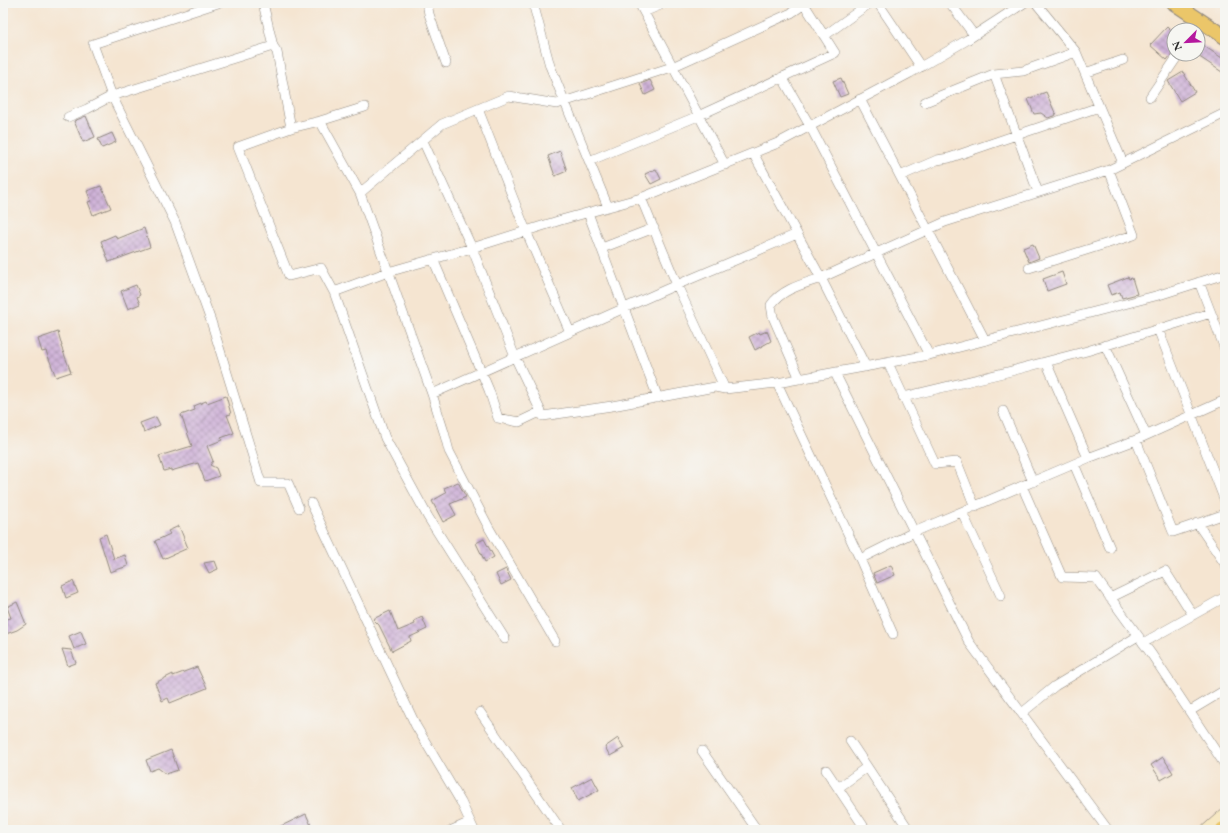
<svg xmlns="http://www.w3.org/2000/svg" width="1228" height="833" viewBox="0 0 1228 833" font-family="'EB Garamond',serif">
<defs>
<pattern id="building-cross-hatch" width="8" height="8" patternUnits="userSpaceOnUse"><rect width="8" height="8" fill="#cfb2d8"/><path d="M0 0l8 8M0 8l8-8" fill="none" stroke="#a891af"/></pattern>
</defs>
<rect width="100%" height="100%" fill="#f6f6f2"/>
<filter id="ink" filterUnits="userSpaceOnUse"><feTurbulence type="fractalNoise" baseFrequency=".025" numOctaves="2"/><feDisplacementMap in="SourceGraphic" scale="8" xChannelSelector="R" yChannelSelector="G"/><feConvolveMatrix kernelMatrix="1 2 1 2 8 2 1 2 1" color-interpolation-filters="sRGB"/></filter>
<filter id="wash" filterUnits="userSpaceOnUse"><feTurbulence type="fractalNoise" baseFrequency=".012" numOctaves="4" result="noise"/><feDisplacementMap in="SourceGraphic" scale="16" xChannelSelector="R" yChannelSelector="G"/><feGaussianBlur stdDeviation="0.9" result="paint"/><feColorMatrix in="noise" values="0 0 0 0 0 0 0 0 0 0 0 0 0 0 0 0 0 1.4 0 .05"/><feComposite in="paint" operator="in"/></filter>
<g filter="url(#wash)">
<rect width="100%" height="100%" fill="#f5e5d1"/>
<g id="blocks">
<!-- building -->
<path fill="url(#building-cross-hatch)" d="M1167,27l7,7v17l-7,9 -17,-15z
M1198,42l27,18v14l-27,-18z
M1183,72l12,20 -15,9 -12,-20z
M841,78l7,16 -8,3 -7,-16z
M650,80l5,10 -10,5 -5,-11z
M1046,92l10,23 -8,3 -7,-5 -7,1 -6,-15z
M86,116l9,21 -12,5 -9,-21z
M112,133l4,9 -14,6 -4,-9z
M560,151l7,20 -12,5 -7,-20z
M656,169l5,10 -10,5 -6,-10z
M101,186l10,22 -18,7 -5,-13 3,-1 -4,-10z
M144,228l6,19 -41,15 -8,-21 14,-6 2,4z
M1033,244l6,14 -10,4 -6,-14z
M1062,272l4,12 -19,7 -4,-12z
M1128,277l1,2 3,-1 5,16 -15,4 -2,-6 -9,3 -4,-10z
M136,285l4,10 -3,2 3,7 -12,5 -7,-18z
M767,331l4,10 -16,9 -6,-13 10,-5 1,2z
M58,332l4,14h-1l10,26 -15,5 -10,-26 -4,1 -4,-13z
M226,396l5,18 -4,1 7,18 -13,5 1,2 -15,6 6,15 -3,4 6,3 3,8 -14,5 -7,-18 -27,8v-2l-7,2 -5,-15 33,-10 -11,-31 14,-5 -1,-4 12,-5 1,2z
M156,417l4,8 -16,7 -4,-9z
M458,482l8,15 -16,7 6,11 -13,7 -11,-21 14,-8 -2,-5z
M179,526l9,22 -25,11 -8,-18 15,-7 -2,-3z
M106,534l8,25 11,-4 3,11 -18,6 -11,-35z
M484,539l10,18 -9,5 -9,-19z
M215,561l3,8 -9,4 -5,-10z
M891,565l4,10 -18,8 -4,-10z
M506,569l5,11 -10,5 -5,-11z
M73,581l5,12 -12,5 -4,-12z
M17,602l9,22 -9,6 -14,5v-15l8,-2 -4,-11z
M390,611l8,20 17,-7 -1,-3 8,-4 5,12 -17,8 1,4 -19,10 -13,-26 -6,-6z
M81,631l5,13 -12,5 -5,-13z
M62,649l9,1 5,13 -8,3z
M197,667l10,21 -37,15 -2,-5 -6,3 -7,-18 18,-9v2z
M618,738l6,10 -14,8 -5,-9z
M171,750l7,20 -12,4 -8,-6 -8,3 -4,-11z
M1163,757l10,16 -12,7 -10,-15z
M592,777l7,13 -21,11 -6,-13z
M306,814l7,16h-40z"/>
</g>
</g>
<g filter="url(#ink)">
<use href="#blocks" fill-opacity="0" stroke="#90887e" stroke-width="1"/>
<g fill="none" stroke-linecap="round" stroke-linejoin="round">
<defs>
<path id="minor" d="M218,3l-125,41 19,52 63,126 36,99 50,162h27l11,25
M263,3l10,43 4,6 14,76
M427,3l2,11 17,49
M533,3l17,63 58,141
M639,3l86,162
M878,3l43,64
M950,3l24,32
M1036,3l40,49
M644,12l21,-9
M1195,30l6,-8
M824,36l46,-33
M1085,73l38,-13
M994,74l44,118
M782,77l28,49 119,229
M1150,97l29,-43
M860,99l125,241
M925,102l69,-28 29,-3 53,-19 47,111
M478,109l48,122 44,101
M68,117l19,-8 25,-13 161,-50
M320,121l40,72
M423,141l49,107 43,109 28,59 69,-10 103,-19 10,2 52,-6
M753,153l68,125 124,-56 164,-52 116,-57
M589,161l109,-45 137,-63 -31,-49
M900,176l37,-16 12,-2 150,-51
M641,198l36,87 48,104
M588,213l70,185
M602,248l52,-20
M433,259l56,131 9,28 21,4 21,-10
M1029,268l105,-33 -25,-65
M1199,282l26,67
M334,292l-13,-24 -32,8 -51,-129 53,-19 29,-7 45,-14
M1158,329l67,172
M1105,345l41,90
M1046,362l42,96
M888,363l47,101 22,-2 18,45
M835,373l134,269 139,188
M800,379l-27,-62 -2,-12c11,-16 32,-21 50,-27l45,89
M432,394l235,-105 130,-55
M903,397l108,-26 76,-20 124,-38
M1003,411l30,71
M1136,440l37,92 52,-18
M1074,464l36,84
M1022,486l40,91 34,1 56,77 73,110
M311,503l105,223 45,76 13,28
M962,512l39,84
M1197,523l28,41
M860,559l54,-27 174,-74 48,-18 89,-40
M1110,598l55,-27 28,44
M893,634l-33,-75 -83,-176 152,-28 230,-60 66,-21
M505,639l-77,-122 -43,-79 -51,-146 54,-20 84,-24 89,-28 80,-22 137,-55 132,-70 57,-33 57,-37
M555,641l-66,-113 -40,-77 -5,-19 -12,-38 -72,-201 82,-69 67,-28 48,8 115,-37 119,-54 15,-10
M1143,643l82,-46
M1190,711l35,-21
M480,712l81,118
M1022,713l33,-27 83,-50
M850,741l59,89
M702,751l55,79
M826,770l40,60
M838,788l29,-21
M452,830l18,-8"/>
<path id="secondary" d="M1208,830l17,-15"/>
<path id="primary" d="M1174,3l51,34"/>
<path id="trunk" d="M1223,830l2,-1"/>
</defs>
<!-- minor casing -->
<use href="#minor" stroke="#90887e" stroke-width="10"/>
<!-- secondary casing -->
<use href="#secondary" stroke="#90887e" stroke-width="14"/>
<!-- primary casing -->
<use href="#primary" stroke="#90887e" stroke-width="16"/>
<!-- trunk casing -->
<use href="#trunk" stroke="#90887e" stroke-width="16"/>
<!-- minor -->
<use href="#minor" stroke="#fff" stroke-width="9"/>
<!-- secondary -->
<use href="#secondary" stroke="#f7e8c3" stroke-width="13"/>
<!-- primary -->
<use href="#primary" stroke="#ebc669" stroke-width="14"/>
<!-- trunk -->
<use href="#trunk" stroke="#ebc669" stroke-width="15"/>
</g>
</g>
<!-- margin -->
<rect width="1228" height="833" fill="none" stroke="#f6f6f2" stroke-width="16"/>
<!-- north arrow -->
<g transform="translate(1186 42) rotate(246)"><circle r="19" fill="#f6f6f2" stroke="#a5a5a2"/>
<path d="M0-3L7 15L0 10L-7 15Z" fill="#b5179e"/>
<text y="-6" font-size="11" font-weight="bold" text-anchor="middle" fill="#2b2b2b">N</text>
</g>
</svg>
